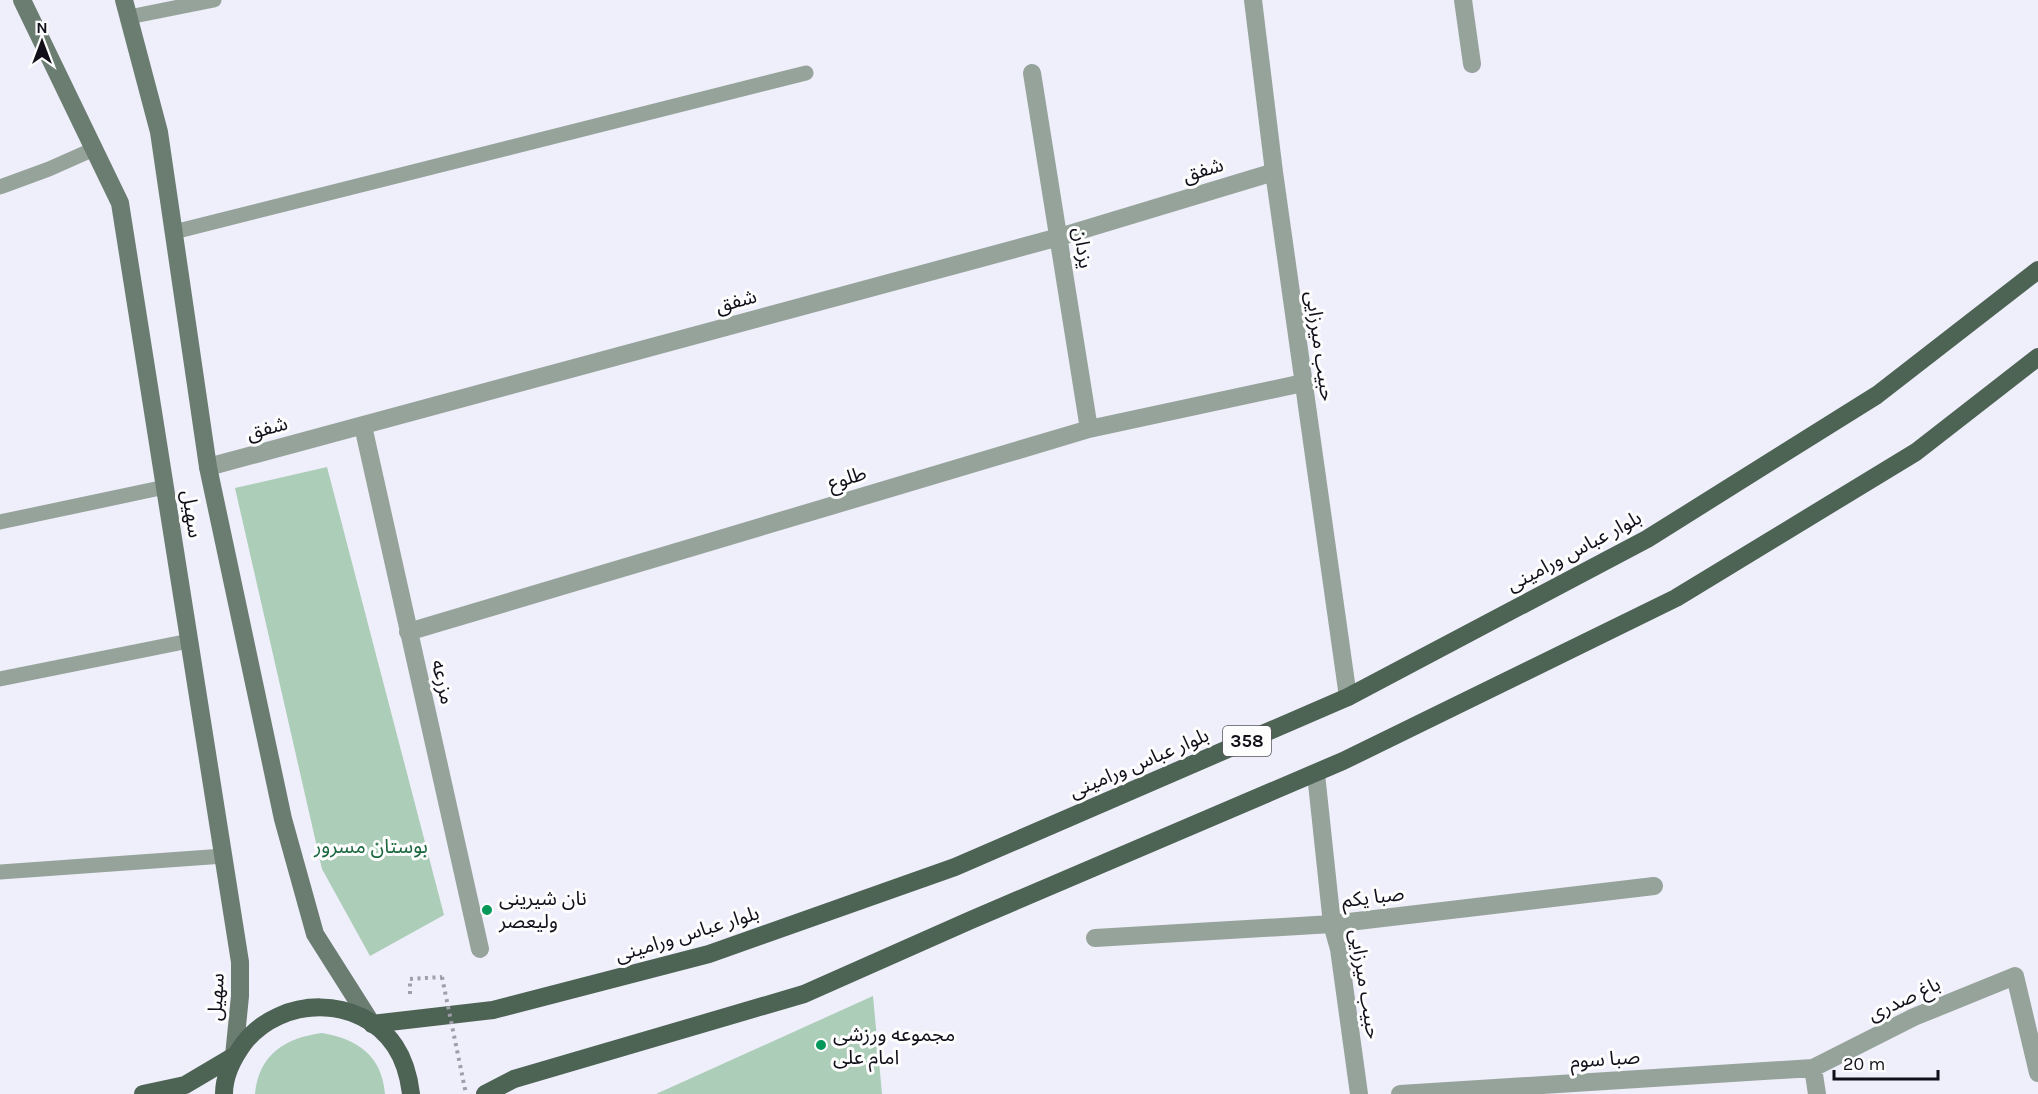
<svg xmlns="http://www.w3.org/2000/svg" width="2038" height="1094" viewBox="0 0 2038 1094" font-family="Karla,'Noto Sans Arabic',sans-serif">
<rect width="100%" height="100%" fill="#efeefb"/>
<!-- green -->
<path fill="#accdb7" d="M327,467l117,448 -74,41 -48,-87 -87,-381z
M873,996l9,98h-226z
M322,1033c35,6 60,22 63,61h-130c4,-40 30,-56 67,-61z"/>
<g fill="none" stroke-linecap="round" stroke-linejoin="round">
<!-- path -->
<path stroke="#9f9eaa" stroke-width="4" stroke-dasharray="3 4.5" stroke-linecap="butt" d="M410,994v-15l32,-2"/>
<!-- lane -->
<path stroke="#96a39a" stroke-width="15" d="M129,17l85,-17
M0,187l49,-18 45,-20
M174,232l632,-159
M0,522l165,-35
M0,679l189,-38
M0,872l224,-16"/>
<!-- street -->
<path stroke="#96a39a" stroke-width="18" d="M1253,0l21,172 74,525
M1463,0l9,64
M1032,73l57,356
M363,426l117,523
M208,467l851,-230 215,-65
M408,632l681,-203 214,-46
M1316,774l16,150 7,25 20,145
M1095,938l237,-14 322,-38
M1813,1068l4,26
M1400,1094l413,-26 101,-51 101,-41 23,97"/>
<!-- secondary -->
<path stroke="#6b7d71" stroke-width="18" d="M22,0l98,203 120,759v34l-6,60
M124,0l35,132 49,335 75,352 32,115 57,90"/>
<!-- primary -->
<path stroke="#4d6354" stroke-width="18" d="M372,1024l121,-14 216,-56 246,-87 393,-170 299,-158 230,-144 161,-125
M143,1094l42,-9 49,-29
M224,1094c0,-18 9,-36 20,-51 37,-47 116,-49 151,3 10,15 14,31 16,48
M485,1094l29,-15 290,-85 167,-74 372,-159 333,-163 240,-146 122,-95"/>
<!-- path-bridge -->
<path stroke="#9f9eaa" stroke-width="4" stroke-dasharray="3 4.5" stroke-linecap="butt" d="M442,977l24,117"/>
</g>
<!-- markers -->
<g fill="#01985a" stroke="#fdfdfd" stroke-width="2">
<circle cx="487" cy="910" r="6"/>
<circle cx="821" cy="1045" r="6"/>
</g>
<g text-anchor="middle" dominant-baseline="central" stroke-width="6" stroke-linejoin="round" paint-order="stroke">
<!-- shield labels -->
<rect fill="#fdfdfd" stroke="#58575e" stroke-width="1.5" x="1223" y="726" width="48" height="30" rx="4.5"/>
<g font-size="18" font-weight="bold" fill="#11101a">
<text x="1247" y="741">358</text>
</g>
<!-- street labels -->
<g font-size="20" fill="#11101a" stroke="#fdfdfd">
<text transform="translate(1203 170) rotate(-17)">شفق</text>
<text transform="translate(1083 248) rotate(81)">یزدان</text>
<text transform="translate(736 301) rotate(-15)">شفق</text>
<text transform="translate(1320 346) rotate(82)">حبیب میرزایی</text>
<text transform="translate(267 428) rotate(-15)">شفق</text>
<text transform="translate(847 478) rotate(-17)">طلوع</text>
<text transform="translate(192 514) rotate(81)">سهیل</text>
<text transform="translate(1574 551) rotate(-28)">بلوار عباس ورامینی</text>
<text transform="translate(443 682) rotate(77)">مزرعه</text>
<text transform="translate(1139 763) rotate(-23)">بلوار عباس ورامینی</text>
<text transform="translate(1373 897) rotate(-7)">صبا یکم</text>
<text transform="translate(687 934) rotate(-17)">بلوار عباس ورامینی</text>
<text transform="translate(1365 984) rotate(81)">حبیب میرزایی</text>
<text transform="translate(216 997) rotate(-87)">سهیل</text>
<text transform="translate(1904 999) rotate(-25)">باغ صدری</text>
<text transform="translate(1605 1059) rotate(-4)">صبا سوم</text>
</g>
<!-- park labels -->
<g font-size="20" fill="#1a673f" stroke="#fdfdfd">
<text x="371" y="846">بوستان مسرور</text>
</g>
<!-- poi labels -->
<g font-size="20" fill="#11101a" stroke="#fdfdfd" text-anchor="start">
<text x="499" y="898">نان شیرینی<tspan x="499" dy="23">ولیعصر</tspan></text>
<text x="833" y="1034">مجموعه ورزشی<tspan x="833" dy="23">امام علی</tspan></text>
</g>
</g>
<!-- north arrow -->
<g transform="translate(42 42)" stroke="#fdfdfd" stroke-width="4.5" paint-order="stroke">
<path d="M0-4.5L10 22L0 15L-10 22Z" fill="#11101a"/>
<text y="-9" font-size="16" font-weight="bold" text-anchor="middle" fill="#11101a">N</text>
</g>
<!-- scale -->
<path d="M1834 1070v9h104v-9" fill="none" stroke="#11101a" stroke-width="3"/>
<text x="1843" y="1070" font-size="18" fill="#11101a" stroke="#fdfdfd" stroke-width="4.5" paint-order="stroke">20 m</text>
</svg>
